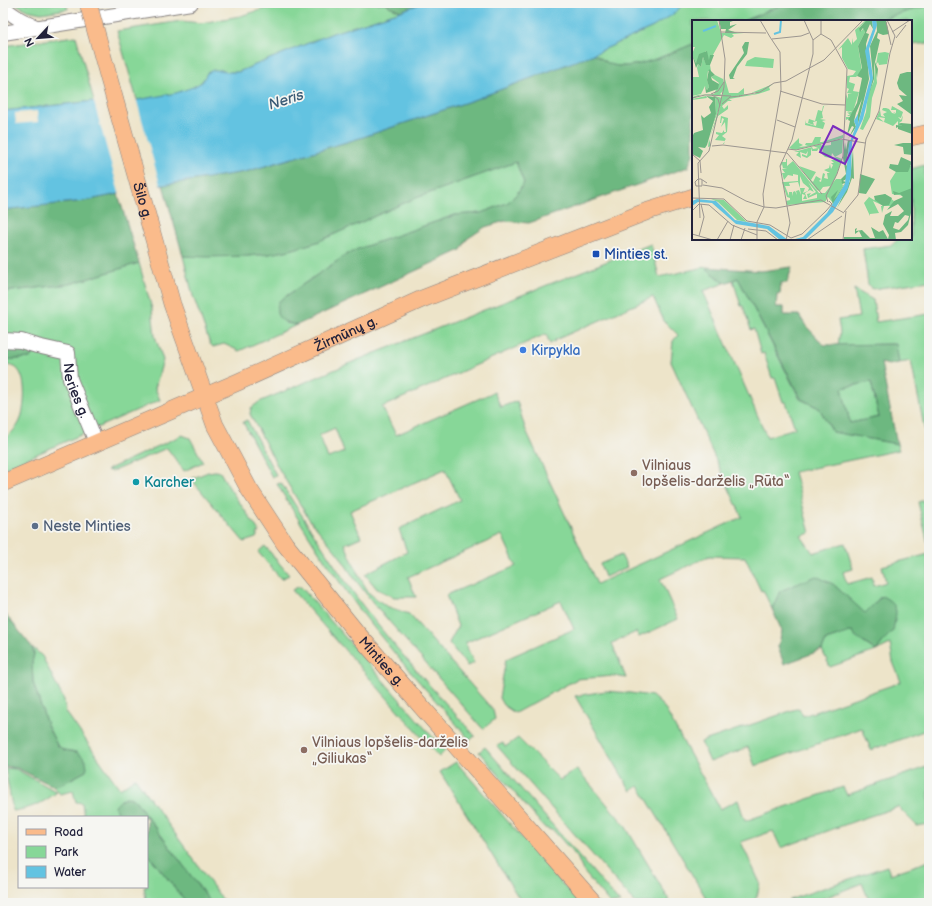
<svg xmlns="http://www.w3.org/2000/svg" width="932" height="906" viewBox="0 0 932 906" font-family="'Balsamiq Sans',sans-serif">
<rect width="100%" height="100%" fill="#f6f6f2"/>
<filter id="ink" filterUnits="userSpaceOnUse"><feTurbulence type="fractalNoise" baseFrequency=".025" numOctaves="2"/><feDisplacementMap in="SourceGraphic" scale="8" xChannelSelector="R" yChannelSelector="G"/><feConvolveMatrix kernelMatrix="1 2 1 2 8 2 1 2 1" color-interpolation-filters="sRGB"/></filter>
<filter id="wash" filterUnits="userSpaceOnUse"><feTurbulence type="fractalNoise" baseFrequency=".012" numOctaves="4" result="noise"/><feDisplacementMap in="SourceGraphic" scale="16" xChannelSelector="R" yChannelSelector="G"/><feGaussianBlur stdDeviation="0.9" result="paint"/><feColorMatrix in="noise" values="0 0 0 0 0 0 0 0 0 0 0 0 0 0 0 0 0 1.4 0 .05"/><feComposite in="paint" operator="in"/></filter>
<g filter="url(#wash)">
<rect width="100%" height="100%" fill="#ede4c9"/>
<!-- green -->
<path fill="#87d798" stroke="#547c6a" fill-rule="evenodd" d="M14,3h52l2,6 -27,4 -14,-3z
M285,3h102l2,3 12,5 -68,22 -95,39h-10l-7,-2 -14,3c-1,2 -3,6 -5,8 -12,14 -47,16 -65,19l-20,-69 64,-10 20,2 39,-7z
M685,3h101l-43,18h-50v23c-20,8 -59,27 -80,21 -7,-2 -13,-8 -19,-11l59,-27z
M929,5v38l-18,2v-24h-36z
M76,36l18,65 -91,10v-65z
M516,162l8,21 -8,12 -9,8 -26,10 -26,2 -97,34 -12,6 -60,41 -1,27 12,2 -58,26 -15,-7 -11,3 -3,-3 -17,-48 -10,-40h64l22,-2 21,-4 27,-8 96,-43z
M925,165v11l4,5v100l-57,8 -4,-5 -5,-35 29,-4 6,-6h13v-70z
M651,244l8,33 46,-10 20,16 -22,8 64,146 28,-9 -9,-26h-3l-8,-24h-3l-8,-25 -3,1 -7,-25 -3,1 -8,-24h-2l-8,-26 5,-2 62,121 19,9 14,24 64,12 2,6 -105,22 16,61 -9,3 12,17 32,-10 8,26 -10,3 4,12 25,-7 2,9 12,-4 -4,-16 47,-12v124l-5,2 5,13v36l-58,21 -9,-22 -107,38 -7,-19 -38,15 -9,-20 98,-34 4,8 98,-34 -8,-20 -3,-18 -14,7 -46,16 -8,-17 4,-10 27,-9 2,6 21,14 9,-12 8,-8 -12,-35 -16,18 -32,-30 -53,7 -8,18 -9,-19 -2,1 -16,-34 -36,-1 -49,23 18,40 -39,18 -3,-5 -24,11 14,35 -12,-2 -37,3 -62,34 -12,-8 -4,-7 7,-39 68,-30 -13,-28 -96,42 9,20 -7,3 -18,-23 9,-17 -12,-31 70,-29 -14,-31 -94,42 8,20h-22l-17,-8 -12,-15 42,-22 -8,-23 61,-29 -15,-31 -95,42 11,26 -16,7 13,30 11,19 17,13 23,8 84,96 2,9 -12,10 -109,-125 -20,-26 -15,-23 -30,-36 -29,-48 -30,-57 1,-6 8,-6 96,-41zM653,297l11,24 14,14 -5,6 -2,21 71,155 -145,67 -72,-156 -8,-27 -16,6 -7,-15 -98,43 -14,-28 164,-73 4,10 5,-3v-1zM335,428l9,24 -16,6 -9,-23z
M139,263l13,46 3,27 8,24 -8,28 5,12 -157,69v-30c6,-3 14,-11 17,-18 6,-15 10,-62 -17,-55v-6l27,-2 -27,-18v-48l67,-8z
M854,289l19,11 3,22 53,-8v138l-18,-91 -12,2 -4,-19 -57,1 2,-13 -2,-12 21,-3z
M871,382l8,35 -29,6 -8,-35z
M247,420l29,55 -4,2 -29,-55z
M182,435l8,3 13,24 -19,9 -17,-23 -54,23h-4l-2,-1z
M215,471l5,1 10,17 29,42 -3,7 -12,4 -53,-63 17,-7z
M281,483c26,40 51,80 79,119 35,47 76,90 115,134l-5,4c-38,-44 -78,-87 -113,-134 -29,-39 -55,-80 -80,-122z
M929,499v49l-11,-46z
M265,546l24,29 -8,4 -23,-27z
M621,555l6,12 -22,10 -5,-13z
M298,587h3l144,164 -6,6 -147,-167z
M32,647l10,9 22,44 2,12 54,77 15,-11 90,125h-14l-76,-103 -6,-3 -8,3 -6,6 3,11h-34l-2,-14 -6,-1 -3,-11 -13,3 -7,-8 7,-1 26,-14 -10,-19 -12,-2 -7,-5 -10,-20 -14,-43 -1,-20 2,-8z
M606,691l24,2 22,3 12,11 56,102 18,-9 7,21 98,-34 4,8 82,-29v58l-12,2 -19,-19 -40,13 -77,28 -8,-17 -32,11 19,41 -3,13 -4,7h-44l-70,-117 -8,5 -56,-95z
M518,738l42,42 17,-11 47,55 45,76 -4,3h-30l-138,-157 6,-3 2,4z
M485,747l135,156h-10l-27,-32 -6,-14 -23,-26 -9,-3 -66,-76z
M456,762l123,141h-57l-82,-131z
M5,768l11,1 41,23c-15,12 -25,16 -44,19z
M147,853l40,50h-42l-1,-3 2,-1 -2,-12h3z
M929,861v41l-1,1h-58l-8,-20 -50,20h-20l-3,-3 98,-34 3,8z"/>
<!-- forest -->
<path fill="#6db880" stroke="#486d5e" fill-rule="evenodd" d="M387,3h35l-21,8 -12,-5z
M786,3h143v2l-54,16h-132z
M693,44v110l-5,13 -159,56 -24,-2 -20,6 -18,12 -6,11 -164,75c-15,-3 -25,-7 -18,-24l67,-46 12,-6 97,-34 26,-2 26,-10 9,-8 8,-12 -8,-21 -103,37 -96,43 -27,8 -21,4 -22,2 -40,1 -24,-1 -20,-71 82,-13 115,-34 113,-38 121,-46c6,3 12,9 19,11 21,6 60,-13 80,-21z
M118,194l21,69 -69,21 -67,8v-82l81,-9z
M705,267l56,4 31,-4 -5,16h-6l-1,11 -3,1 -1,12h8v8h15l7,11 18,19 72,-1 3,19 -10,2 -8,-2 16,81 -64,-12 -14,-24 -18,-9 -63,-121 -13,5zM871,382l8,35 -29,6 -8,-35z
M3,340l18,1 2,8 10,5 -3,4 -27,2z
M816,576l17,8 32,29 17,-17c19,10 14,16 11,35l-8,8 -9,12 -21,-15 -2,-5 -27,9 -4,10 -38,14 -6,-17 4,-16 -10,-22 8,-18z
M3,611l29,36 2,7 -2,8 1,20 14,43 10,20 7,5 12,2 6,4 4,6 1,5 -1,4 -26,14 -7,1 -36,-18 -14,-2z
M129,797l6,3 76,103h-24l-40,-50v-36h-29l-3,-11 6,-6z"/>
<!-- water -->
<path fill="#63c3e1" stroke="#42728e" d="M422,3h263l-13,12 -19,12 -59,27 -121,46 -113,38 -115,34 -82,13 -79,16 -81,9v-99l91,-10 43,-1 39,-7 17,-6 9,-5 5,-9 6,-3h8l7,2h10l95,-39 68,-22z"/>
<!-- pier -->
<path fill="#ede4c9" d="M136,98l25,90 -41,8 -27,-97z
M37,111l1,11 -22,2 -1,-11z"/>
</g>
<g filter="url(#ink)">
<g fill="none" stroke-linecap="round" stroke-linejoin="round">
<defs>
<g id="minor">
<path d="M3,6c10,11 22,16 35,22"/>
<path d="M3,33l188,-30"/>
<path id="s1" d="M3,340l18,1 16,5 31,7 2,26 26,63"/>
</g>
<g id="major">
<path id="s2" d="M119,115l53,189 43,121 34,64 36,55 71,88 238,271"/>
<path d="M911,137l18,-4"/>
<path id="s3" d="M3,483l235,-101 184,-83 172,-67 54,-21 45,-14"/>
</g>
</defs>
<!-- minor casing -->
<use href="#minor" stroke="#888382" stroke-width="16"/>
<!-- major casing -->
<use href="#major" stroke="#888382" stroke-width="18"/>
<!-- minor -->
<use href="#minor" stroke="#fff" stroke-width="14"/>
<!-- major -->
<use href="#major" stroke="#fabb8b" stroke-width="17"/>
<defs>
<path id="major-bridge" d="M88,3l31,112"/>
</defs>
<!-- major-bridge casing -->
<use href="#major-bridge" stroke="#888382" stroke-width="18" stroke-linecap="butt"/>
<!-- major-bridge -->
<use href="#major-bridge" stroke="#fabb8b" stroke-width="17"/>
</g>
</g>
<!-- markers -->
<rect fill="#1a4fb4" stroke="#f6f6f2" stroke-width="1.5" x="592" y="250" width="8" height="8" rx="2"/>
<circle fill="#3f7fe0" stroke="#f6f6f2" stroke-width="1.5" cx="523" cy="350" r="4"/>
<g fill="#8d6e63" stroke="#f6f6f2" stroke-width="1.5">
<circle cx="634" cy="473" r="4"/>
<circle cx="304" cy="750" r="4"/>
</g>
<circle fill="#0f9aa8" stroke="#f6f6f2" stroke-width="1.5" cx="136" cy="482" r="4"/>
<circle fill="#5c6f8a" stroke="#f6f6f2" stroke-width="1.5" cx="35" cy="526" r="4"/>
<g text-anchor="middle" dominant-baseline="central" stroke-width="3.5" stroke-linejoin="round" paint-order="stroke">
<!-- street labels -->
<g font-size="14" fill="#22223b" stroke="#f6f6f2">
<text stroke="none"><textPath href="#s2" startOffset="89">Šilo g.</textPath></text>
<text stroke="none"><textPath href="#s3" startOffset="374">Žirmūnų g.</textPath></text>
<text stroke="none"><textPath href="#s1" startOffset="105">Neries g.</textPath></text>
<text stroke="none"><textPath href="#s2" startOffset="615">Minties g.</textPath></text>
</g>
<!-- transit labels -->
<g font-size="14" fill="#164399" stroke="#f6f6f2" text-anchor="start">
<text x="604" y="254">Minties st.</text>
</g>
<!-- shop labels -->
<g font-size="14" fill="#366cbe" stroke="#f6f6f2" text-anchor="start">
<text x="531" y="350">Kirpykla</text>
</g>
<!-- education labels -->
<g font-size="14" fill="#785e54" stroke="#f6f6f2" text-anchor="start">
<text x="642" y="465">Vilniaus<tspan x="642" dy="16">lopšelis-darželis „Rūta“</tspan></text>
<text x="312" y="742">Vilniaus lopšelis-darželis<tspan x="312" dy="16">„Giliukas“</tspan></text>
</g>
<!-- culture labels -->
<g font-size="14" fill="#0d838f" stroke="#f6f6f2" text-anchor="start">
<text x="144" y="482">Karcher</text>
</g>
<!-- service labels -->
<g font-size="14" fill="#4e5e75" stroke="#f6f6f2" text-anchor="start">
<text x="43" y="526">Neste Minties</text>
</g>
<!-- water labels -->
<g font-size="15" font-style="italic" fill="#395a75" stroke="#f6f6f2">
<text transform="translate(286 100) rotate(-18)">Neris</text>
</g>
</g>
<!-- overview -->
<g transform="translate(692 20)">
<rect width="220" height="220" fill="#ede4c9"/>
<path d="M0,0h25l4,13h23l-12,1 2,2 -3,2 -7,-3 -15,27 -3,-11 -10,12 -4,-9 3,-7h-3zM174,0h2l-9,7 2,4 3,-3 1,4 -7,14 4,25 -6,6h-6l-1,5 6,2 -2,7 6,1 -7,23 -3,1 2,3h-5l2,1h-2v-3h4l-3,-2h3l-3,-3 3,1 -3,-2 5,1 -1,-1h-5l-1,13 1,-30 2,5v-5h4l-5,-1 2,-4 -2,-1v-12l6,-1 3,-4 -8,-2 -6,-11v-11l-4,3 10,-12 4,7v-7l1,5 4,-4 -2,-9zM193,32l4,1 -2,11 -8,1 -1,-3 -2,3 2,-12zM11,37l3,7 4,1 1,6h-3l-1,8 2,8 -2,3 -2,-4 -4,8 -9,2v-19h7l-2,-9 1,-4 3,3zM63,37l19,2 -1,9 -28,-2 2,-5zM183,42l2,21 -5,15 -2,19 -7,13 -3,-1 6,-17 2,-18 6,-13zM33,52l-1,17 1,-10 4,14h9l6,-5v6h5l-14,2 20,-2 1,-2 -5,1 22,-9 -4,3 1,3 -12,4 -29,5 3,2h-4l-6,5 2,3 4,-4v4l-10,7 -9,23 2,7 -3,1 1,-8 12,-35 -11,28 6,-18 -1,-18 7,2 1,-7 -3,3 2,1h-21l-9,4 14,-3 1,2 -15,2v-3l6,-2 16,-1 5,-11 -8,-6 4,-2 8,4v5zM137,85l-5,1 -2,7 1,5 -3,1 6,1 -4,1 3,2 -2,6 -18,-4 1,-5v3l10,3 1,-5 -4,1 1,3 -6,-2 1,-4 6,2 3,-11 4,1 1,-5zM200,86l11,6 -2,6 -3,-1 3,3 2,-5 -1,6 -3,2 3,3 -4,1v-6l-5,5 -9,-4 1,-4 -7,-1 6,5 -8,-3 4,-9 1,6 4,1 -2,-3 4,-2 -5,-2 1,-2h5h-2l3,1 3,4 4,1 -3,-2 3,1v-3h-5zM29,96l7,2 -1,14 -5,4 4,3 -1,1 -1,4h-1l2,-3 -10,-1 4,-5 -3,-1v-2l6,1 2,-3v2h2l-1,-10 -4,5 3,-8 -2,-1 -1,5h-1zM151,115v3l-48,12 -6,-2 10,-10v5l4,2 -4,2 9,-1 -3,-1 1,-2h13h-7l3,-6h6l-1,5h2zM144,120h7l-1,13 -7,4 -3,-4 -1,5 -6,-1 -3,-3 1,-7 -4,4v-3l-2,3h-5l-1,-3v7l-4,3h-6h6l-5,-2v-2l5,2 1,-5 -2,3 -6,-2 1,6 -5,-3 3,-3h-5l18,-5 1,2 5,-1 -5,-2 8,-2 1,2 9,-1v-3l-9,2zM145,137l5,2 -7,20 -4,7 -8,1 -3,4 -3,-1 -18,-24 17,6 -5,8 2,2 3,-6 5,3 -2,2 2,1 2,-9 2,1 -1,4 4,1 -1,-6h3l-6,-3 5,-2 1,-4 1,5 2,-4 -2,-2h3l-3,-3h4l-3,-2zM91,139h4v7l6,-5 26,32h6l11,-14h5l2,7 -10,17 -5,-6 -3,5 -38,3 -1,-4 4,-1v-2l-3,-1 -5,-15h16l-13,-1h13v-6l-5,-1v5v-3l-5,-1 -4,5 -2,-7h3l-3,-4 5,-1h-4l-1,-4 -2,4 1,-6h5v-3zM108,156l3,7 6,5 -1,3 -5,2 2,-5h-5l1,7 -2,-5 -3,1 1,4 -2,-4 -2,1v4l-1,-4h-3v4l-4,-10h5l-1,-3 9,-1 2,6zM116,162l8,10 -7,4 2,-3 -4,1 1,4 9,-4v4l-15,3v-7l3,1 -2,4h4l-2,-6 5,-3 4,2zM218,146h2v31l-20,-3 -2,-13 7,-11 10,2zM193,174l9,7 -3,5h-7l-2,7 -1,-7h3l-11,-5 6,12 -9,1v2l-6,-13 5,-6 -3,-2 8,5zM19,179l13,1 23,22 9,2 -19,-4 -19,-18z" fill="#87d798" fill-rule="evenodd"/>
<path d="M27,0h17l-6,2v4l7,-2 -9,6 10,3h-13l1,-4h-5zM180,0l1,9 -3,-5 -4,9 3,1 -3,10 3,35 -11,45 -2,-3 6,-22 -6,14 -2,8 2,6 -8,12 6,-12 -2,-1 -5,9 3,-14 -2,-1 9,-17 5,-25 -5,-2 5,-8 -4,-22 7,-14 -2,-4 -3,4 -1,-4 7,-7zM184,0h10l3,14 -6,1 -5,-2 -1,5 3,2 -5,22 3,7 -1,9 -3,-16v17l-5,15 4,-18 -3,-30 7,-15zM53,22h4l-2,12 -10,13 -4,11 2,1h-5l-1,-4 15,-22 -2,-6zM15,31l2,9 1,-5h4l-4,10h-4l-3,-8 -2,10 -3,-3 -2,4 -4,-14 4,9 3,-9zM17,49l6,6 -4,2 1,3 7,4 -1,5 -12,4 -1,-7 2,4 2,-3 -2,-7zM215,52h5v43l-15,-11 6,-3 -4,-6 8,1 -8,-7 -2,-6 3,-9zM14,76l9,1 1,17 -9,31 -2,3 -7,-1 5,4 -3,7 -8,-4v-17l2,-4 9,-3 -2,-15 3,3 7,-5 -2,-6 4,-6zM209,103l11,1v10l-14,-5v-2l-2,1v-3l6,1 -4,-2zM156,120l2,1 -4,23 2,5 -2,7 2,2 -5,3 3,1 -13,23 -2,-8 7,-7 -4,9 3,-3 8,-13 -3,1 -1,-5 5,-5 -3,-16 2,-16 1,8zM211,123h9v12l-8,-1 -1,-7 -9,-2zM161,129l1,30 -2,-1 -5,14 -10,16 13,-27zM209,137l11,5 -4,10h-12l-7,-4 1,-4 8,1zM168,154l15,5 -9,15 -7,-1zM220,168v21l-4,16 -7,7 -6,1 1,7h-52v-3h18l-3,-6 -4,3v-5l2,-1 -1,3 6,-1 8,8h5l-4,-11 8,5 4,-2 5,9 1,-4 -6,-11 2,-9 7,-4 -2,5h8l6,-5 -6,-7 -11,6 7,-9 9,-4 -3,-3 -6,1 -1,-4 6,2zM213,195l4,1 -1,4 -9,10 -6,-2 2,-6 3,1zM193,174l7,4 -3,7 -6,1 -8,-6 -1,-4z" fill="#6db880" fill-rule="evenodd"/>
<path d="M180,0h4l1,5 -8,24 4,29 -10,41 -11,23 -1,33 -3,13 -15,24 -28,28h-14l12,-3 24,-24 18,-29 4,-40 7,-18 -2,-5 4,-7v10l12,-45 -5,-28 8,-22zM5,179l19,2 19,19 34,6 19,14h-8l-13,-11 -31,-5 -24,-21 -14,-1 -6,4v-5z" fill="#63c3e1"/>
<path fill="none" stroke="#63c3e1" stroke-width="2" d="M11,11l13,-5M82,14l6,-2 1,-12"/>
<path fill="none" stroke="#9c9690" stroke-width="1" d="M68,0l10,17M112,0l9,20M194,2l5,23M29,12l45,1M200,12l18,-12M129,14l10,6 16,29 -4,87 -6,18 -11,22 2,6M129,14v-14M204,18l10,-13M80,19l29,-3 8,-3M88,71l42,13 23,1M19,74l7,-3 6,-9M20,75l6,4 2,7M47,76l21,-4 14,-9 12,-2 38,-21 39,-40M0,78l13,-3 26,1M30,84l8,-7 10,-1M85,100l18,7M20,126l11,-1 64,8 35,41M96,129l8,1 45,-11 24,4M0,134l8,7 1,12M10,160v6h-6l-1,-4 3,-3h3l6,4M11,165l19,3 24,13 18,6 12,1 45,-8 23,13M0,178l32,1 23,22 23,4 21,13 11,-4 24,-23 6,-7 -3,-3M0,191l7,-7 10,1 23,20 25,10M152,192l14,-17 8,-56 13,-28 11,-58 5,-17 -8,-16M8,198l-2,-55 11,-12 15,-64 1,-28 -6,-39M56,209l18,2 12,9M0,214l21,6M7,216l5,-19 -3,-13M25,220l11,-19M38,220l4,-15M49,220l4,-12M65,220v-18l7,-15 -1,-13 18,-104 -1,-38 -10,-15M94,220l4,-17 -10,-57 12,-26 21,-86v-14l8,-6M115,220l35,-24M151,220l3,-29"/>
<path fill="#7b2cbf" fill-opacity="0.15" stroke="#7b2cbf" stroke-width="2" d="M141,106l24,13 -12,25 -25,-12z"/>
<rect width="220" height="220" fill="none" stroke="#22223b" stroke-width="2"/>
</g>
<!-- margin -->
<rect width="932" height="906" fill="none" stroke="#f6f6f2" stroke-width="16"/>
<!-- legend -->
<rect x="18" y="816" width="130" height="72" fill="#f6f6f2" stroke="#a1a1a9"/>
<rect x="26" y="829" width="20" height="6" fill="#fabb8b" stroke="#a1a1a9"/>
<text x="54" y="836" font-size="12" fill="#22223b">Road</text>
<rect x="26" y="846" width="20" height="12" fill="#87d798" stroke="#a1a1a9"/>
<text x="54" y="856" font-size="12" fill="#22223b">Park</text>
<rect x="26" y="866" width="20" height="12" fill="#63c3e1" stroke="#a1a1a9"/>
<text x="54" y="876" font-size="12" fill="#22223b">Water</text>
<!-- north arrow -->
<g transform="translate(38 38) rotate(244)" stroke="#f6f6f2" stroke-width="3" paint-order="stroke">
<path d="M0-3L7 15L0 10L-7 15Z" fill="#22223b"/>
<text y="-6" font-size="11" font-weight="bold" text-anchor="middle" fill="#22223b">N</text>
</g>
</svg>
